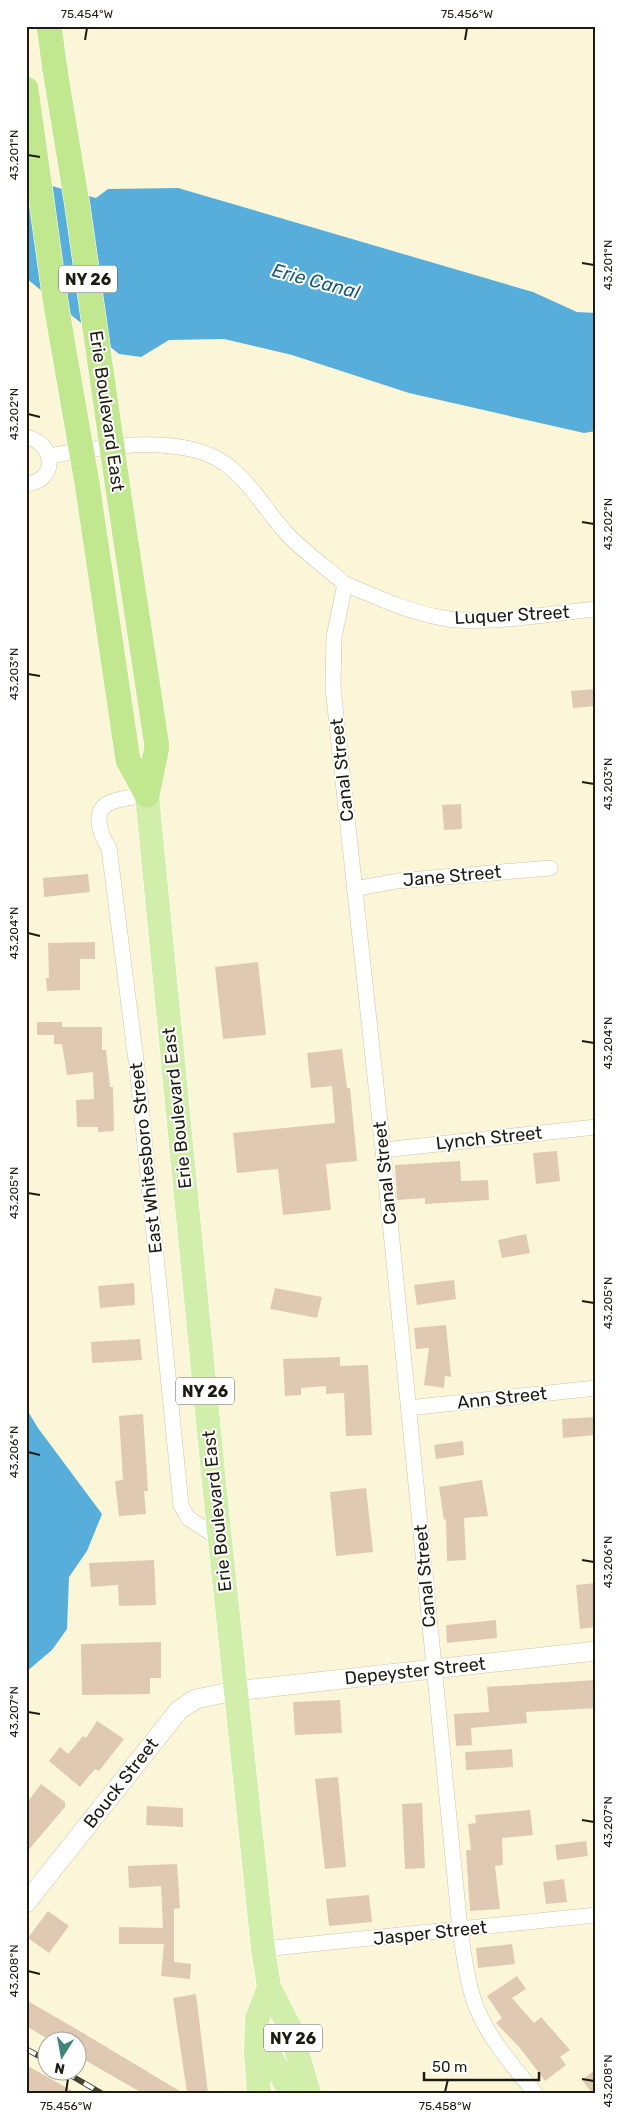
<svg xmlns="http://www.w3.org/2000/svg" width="622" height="2119" viewBox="0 0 622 2119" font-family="Rubik,sans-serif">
<rect width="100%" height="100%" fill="#fcf6d8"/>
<!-- water -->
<path fill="#58aedb" d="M26,179l70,19 12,-9 70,-1 355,104 44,20 19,1v118l-12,2 -175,-40 -117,-38 -68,-16 -55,1 -28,17 -22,-3 -93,-76z
M26,1408l12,20 64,86 -15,37 -18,26 -2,52 -15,21 -26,22z"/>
<!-- building -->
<path fill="#dfc9b2" d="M596,689v17l-23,2 -2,-17z
M461,804l1,25 -18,1 -2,-25z
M88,874l2,18 -46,5 -1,-19z
M95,942v17h-15v31l-33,1 -1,-13h3l-1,-35z
M258,962l8,73 -43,4 -8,-72z
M37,1022h25v5h40v23h4l4,37h3l1,44 -16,1v-5h-21l-1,-27 18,-1 -1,-27 -26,3 -5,-31h-8v-9h-17z
M342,1049l5,39h3l7,73 -31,3 5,46 -48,5 -5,-46 -41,4 -4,-40 102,-10 -3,-37 -21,2 -4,-35z
M557,1151l3,30 -24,3 -3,-31z
M460,1161l1,20 27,-1 1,20 -64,4v-6l-28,2 -2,-35z
M526,1234l4,19 -28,5 -4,-18z
M454,1280l2,19 -39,6 -3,-20z
M134,1283l1,22 -35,3 -2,-22z
M275,1288l47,9 -5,21 -47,-9z
M446,1325l5,52 -6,-1 -1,12 -20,-3 5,-37 -13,1 -2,-21z
M140,1339l2,21 -50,3 -1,-21z
M340,1357v9l28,-1 4,70 -26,1 -2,-43 -18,1v-8l-25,2v7l-16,1 -2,-37z
M143,1414l5,77h-4l2,23 -27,2 -4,-35 8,-1 -4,-64z
M593,1417l1,18 -31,3 -1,-19z
M463,1441l1,14 -28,4 -2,-14z
M482,1480l6,36 -24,2 2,42 -19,1 -1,-42 -2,1 -5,-33z
M366,1488l7,64 -37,4 -6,-64z
M154,1560l2,45 -37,1 -1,-21 -27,2 -2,-24z
M596,1583v44l-16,2 -4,-44z
M496,1620l1,18 -50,5 -1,-18z
M161,1642v36h-11v16l-68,1 -1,-51z
M596,1680v28l-70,4 1,11 -56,5 1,17 -16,1 -2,-32 35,-2 -2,-25z
M340,1700l2,33 -47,2 -2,-33z
M97,1721l27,18 -25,32 -4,-2 -15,18 -31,-26 11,-14 8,7 15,-18 3,2z
M512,1749l1,18 -47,3 -1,-18z
M338,1777l8,90 -21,2 -10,-90z
M41,1784l24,18v5l-39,46v-49z
M422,1803l3,65 -20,1 -3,-65z
M147,1806l36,2v19l-37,-2z
M530,1810l3,25 -31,3 1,27 -8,1 5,43 -30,2 -4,-61h5l-3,-26 8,-1 -1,-8z
M586,1841l2,15 -31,4 -2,-15z
M177,1864l3,44 -6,1v53l17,2 -1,15 -29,-3 3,-32h-45v-17l44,1 -2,-42 -32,2 -1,-22z
M564,1879l3,23 -21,2 -3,-22z
M369,1895l3,27 -43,4 -3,-27z
M48,1911l21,15 -20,27 -21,-15z
M512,1944l3,20 -37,4 -2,-20z
M517,1976l9,13 -14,9 22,25 7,-6 29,33 -10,7 6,8 -21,16 -25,-33 -24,-25 6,-5 -15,-22z
M196,1994l12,99h-21l-14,-95z
M26,2000l52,30 105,63h-41l-64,-37v-14h-25l-27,-16z
M26,2065l50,28h-44l-6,-3z
M596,2069v24h-4l-10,-13z"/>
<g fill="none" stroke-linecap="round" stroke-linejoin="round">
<defs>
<path id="minor" d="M26,437c31,6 31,45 0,47
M49,456c51,-9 135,-24 178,9 24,18 40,47 60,69 17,18 39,33 58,50l-11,53 -1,51 50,462 77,779c4,27 7,55 17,80 13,31 37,58 58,84
M345,584c32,13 63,28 98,34 42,8 108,-5 153,-9
M147,795c-11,2 -28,3 -38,8 -18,9 -8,33 0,45l29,228 43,429 7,13 32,21
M354,889l43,-8 153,-13
M383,1150l213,-23
M408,1408l188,-20
M263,1949l333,-34"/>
<path id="tertiary" d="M26,1903l153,-193 17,-11 39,-8 361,-40"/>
<path id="primary" d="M147,795l67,688 49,466 6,38 21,41 19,65
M256,2053l13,1 22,39
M259,2093l-3,-40 1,-34 12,-32"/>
<path id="trunk" d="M49,26l6,44
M87,483l41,277 19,35
M118,489l39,258 -10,48"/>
</defs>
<!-- minor casing -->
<use href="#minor" stroke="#ccc5a9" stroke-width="16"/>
<!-- tertiary casing -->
<use href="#tertiary" stroke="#ccc5a9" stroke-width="20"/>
<!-- primary casing -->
<use href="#primary" stroke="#fff" stroke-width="25"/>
<!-- trunk casing -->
<use href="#trunk" stroke="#fff" stroke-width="26"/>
<!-- minor -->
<use href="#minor" stroke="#fff" stroke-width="15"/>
<!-- tertiary -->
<use href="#tertiary" stroke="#fff" stroke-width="19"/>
<!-- primary -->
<use href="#primary" stroke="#d1eeab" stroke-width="24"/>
<!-- trunk -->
<use href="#trunk" stroke="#c2e88f" stroke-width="25"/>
<defs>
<path id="rail" d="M26,2049l22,12
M65,2072l36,21"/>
</defs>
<!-- rail casing -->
<use href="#rail" stroke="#454334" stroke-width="5.5"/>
<!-- rail -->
<use href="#rail" stroke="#fff" stroke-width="4" stroke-dasharray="11" stroke-linecap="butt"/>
<defs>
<path id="trunk-bridge" d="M55,70l22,133 41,286
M26,89l30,216 31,178"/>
</defs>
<!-- trunk-bridge casing -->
<use href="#trunk-bridge" stroke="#fff" stroke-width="26" stroke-linecap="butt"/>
<!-- trunk-bridge -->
<use href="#trunk-bridge" stroke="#c2e88f" stroke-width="25"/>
</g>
<!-- ticks -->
<path fill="none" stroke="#1e1c11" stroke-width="2" d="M85,40l2,-12M465,40l2,-12M28,155l12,2M582,263l12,2M28,414l12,3M582,522l12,2M28,674l12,2M582,782l12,2M28,933l12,3M582,1041l12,2M28,1193l12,2M582,1301l12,2M28,1452l12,3M582,1560l12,2M28,1712l12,2M582,1820l12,2M28,1971l12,3M582,2079l12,2M66,2092l2,-13M445,2092l3,-13"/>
<g text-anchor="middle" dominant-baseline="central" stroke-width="4" stroke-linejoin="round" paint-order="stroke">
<!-- shield labels -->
<g fill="#fff" stroke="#626058" stroke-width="1">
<rect x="59" y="265.5" width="58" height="27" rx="4"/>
<rect x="176" y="1377.5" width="58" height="27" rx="4"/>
<rect x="264" y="2024.5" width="58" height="27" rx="4"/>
</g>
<g font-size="16" font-weight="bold" fill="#1e1c11">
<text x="88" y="279">NY 26</text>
<text x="205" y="1391">NY 26</text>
<text x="293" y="2038">NY 26</text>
</g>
<!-- street labels -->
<g font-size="18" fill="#1e1c11" stroke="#fff">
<text transform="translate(107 411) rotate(82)">Erie Boulevard East</text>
<text transform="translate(512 615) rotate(-3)">Luquer Street</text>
<text transform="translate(342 770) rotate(-96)">Canal Street</text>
<text transform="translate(452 876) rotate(-5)">Jane Street</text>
<text transform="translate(177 1108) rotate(-96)">Erie Boulevard East</text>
<text transform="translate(489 1138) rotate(-6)">Lynch Street</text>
<text transform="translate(146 1158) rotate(-96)">East Whitesboro Street</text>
<text transform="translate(385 1173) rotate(-96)">Canal Street</text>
<text transform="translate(502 1398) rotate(-6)">Ann Street</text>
<text transform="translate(217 1511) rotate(-96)">Erie Boulevard East</text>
<text transform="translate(425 1576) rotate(-95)">Canal Street</text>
<text transform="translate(415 1671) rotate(-6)">Depeyster Street</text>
<text transform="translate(121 1783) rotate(-52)">Bouck Street</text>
<text transform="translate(430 1933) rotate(-6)">Jasper Street</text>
</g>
<!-- water labels -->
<g font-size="19" font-style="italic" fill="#1a5c7b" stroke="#fff">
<text transform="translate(316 281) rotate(15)">Erie Canal</text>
</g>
</g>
<!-- border -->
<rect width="622" height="2119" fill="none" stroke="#ffffff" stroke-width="55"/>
<!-- north arrow -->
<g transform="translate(62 2056) rotate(191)"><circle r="24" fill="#ffffff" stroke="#a5a4a0"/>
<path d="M0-4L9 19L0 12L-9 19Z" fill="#40857b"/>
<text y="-8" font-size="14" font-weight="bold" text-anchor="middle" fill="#1e1c11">N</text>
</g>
<!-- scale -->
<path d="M424 2072v8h115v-8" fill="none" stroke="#1e1c11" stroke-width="2.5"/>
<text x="432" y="2072" font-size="15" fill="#1e1c11" stroke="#ffffff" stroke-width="4" paint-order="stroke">50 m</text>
<rect x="28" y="28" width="566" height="2064" fill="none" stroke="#1e1c11" stroke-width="2"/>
<g font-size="12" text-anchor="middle" fill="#1e1c11">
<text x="87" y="18">75.454°W</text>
<text x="467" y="18">75.456°W</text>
<text transform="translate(14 155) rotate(-90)" y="4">43.201°N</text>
<text transform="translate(608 265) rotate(-90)" y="4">43.201°N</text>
<text transform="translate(14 414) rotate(-90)" y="4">43.202°N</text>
<text transform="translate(608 524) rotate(-90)" y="4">43.202°N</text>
<text transform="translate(14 674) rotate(-90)" y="4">43.203°N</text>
<text transform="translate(608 784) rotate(-90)" y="4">43.203°N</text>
<text transform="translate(14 933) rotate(-90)" y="4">43.204°N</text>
<text transform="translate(608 1043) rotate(-90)" y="4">43.204°N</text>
<text transform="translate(14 1193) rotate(-90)" y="4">43.205°N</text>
<text transform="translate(608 1303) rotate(-90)" y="4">43.205°N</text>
<text transform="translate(14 1452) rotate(-90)" y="4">43.206°N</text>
<text transform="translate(608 1562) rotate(-90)" y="4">43.206°N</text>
<text transform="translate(14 1712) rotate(-90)" y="4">43.207°N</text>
<text transform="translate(608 1822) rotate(-90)" y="4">43.207°N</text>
<text transform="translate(14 1971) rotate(-90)" y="4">43.208°N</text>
<text transform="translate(608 2081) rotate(-90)" y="4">43.208°N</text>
<text x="66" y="2110">75.456°W</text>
<text x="445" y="2110">75.458°W</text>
</g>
</svg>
